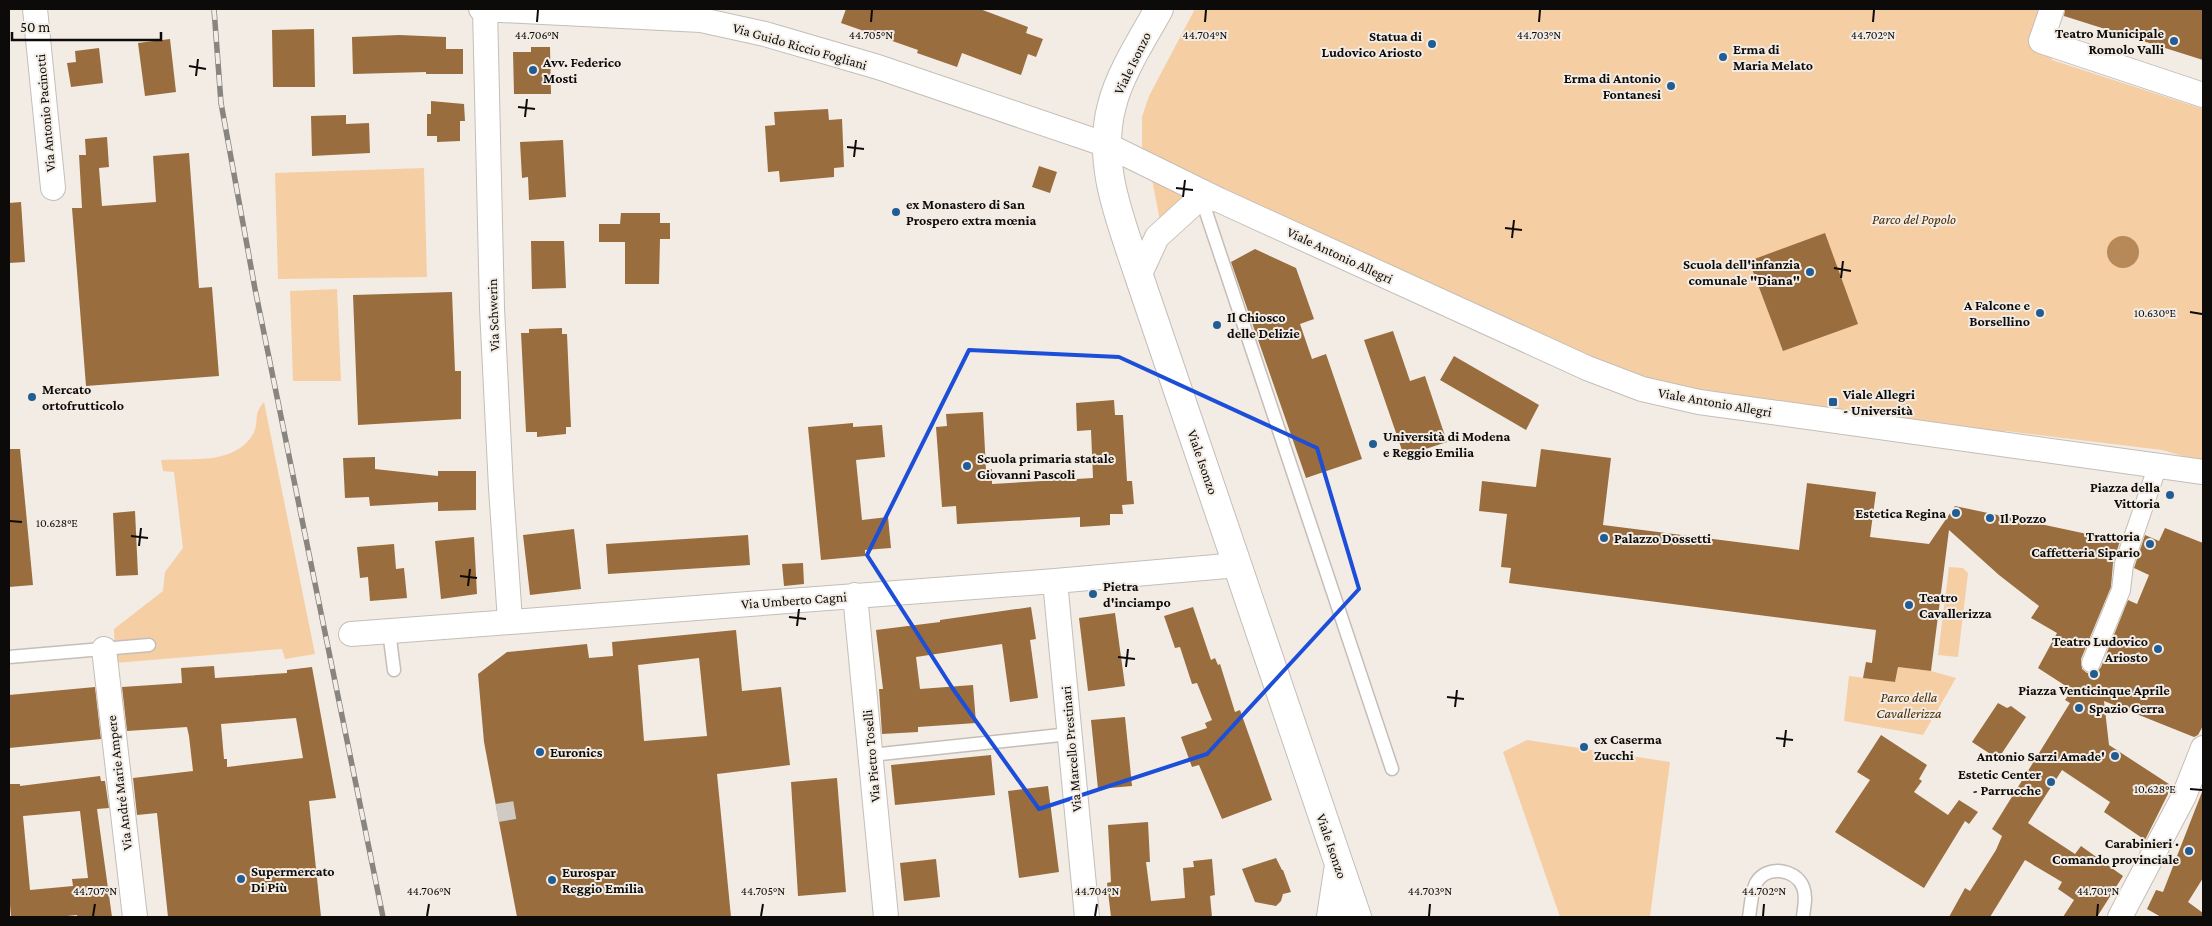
<svg xmlns="http://www.w3.org/2000/svg" width="2212" height="926" viewBox="0 0 2212 926" font-family="'Crimson Pro',serif">
<rect width="100%" height="100%" fill="#f2ece5"/>
<!-- green -->
<path fill="#f6cea4" d="M1195,9h843l14,51 151,49v353l-41,-12 -156,-19 -29,10 -335,-52 -500,-228v-44l7,-21z
M424,168l3,109 -149,2 -3,-106z
M1152,179l35,15 -27,27z
M337,289l4,92h-48l-3,-90z
M264,402l51,252 -30,5 -3,-10 -167,14 -1,-34 49,-38 2,-19 18,-24 -9,-76 -11,-1 -2,-11c32,-2 74,5 92,-26 7,-12 -1,-19 11,-32z
M1949,567l14,1 5,5 -10,84 -20,-2z
M1898,667l33,4 25,7 -33,57 -79,-14 5,-45 46,6z
M1527,740l143,22 -20,155h-90l-57,-165z"/>
<!-- water -->
<path fill="#b78959" d="M2107 252a16 16 0 1 1 32 0a16 16 0 1 1-32 0Z"/>
<!-- building -->
<path fill="#996d3d" fill-rule="evenodd" d="M846,9h134l48,18 -2,6 17,6 -7,18 -8,-3 -7,21 -59,-22 -5,14 -40,-14 1,-3 -77,-27z
M2065,9h138v51l-139,-44z
M314,29l1,58h-42l-1,-57z
M399,35l47,2v12h17v25h-37v-2l-73,2 -1,-37z
M170,39l6,53 -31,4 -7,-53z
M531,47h19l1,47h-37l-1,-42h18z
M99,48l4,35 -32,4 -4,-24 9,-1 -1,-11z
M431,101l33,3 1,17h-5v20l-23,1v-6h-10v-22h4z
M828,109l1,11 13,-1 2,48 -10,1v9l-54,5 -1,-11 -11,1 -3,-46 10,-1 -1,-13z
M346,115v9l23,-1 1,30 -58,3 -1,-40z
M107,137l2,30 -10,1 3,38 54,-4 -3,-46 36,-3 10,135 13,-1 7,89 -133,10 -14,-178h10l-3,-53h7l-1,-16z
M563,140l3,57 -37,3 -1,-23 -6,1 -2,-36z
M1039,166l18,6 -7,21 -18,-6z
M21,202l4,60 -16,1v-60z
M621,213h39v10h10v16h-10l-1,45h-34v-42h-26v-18h21z
M1825,233l33,91 -75,27 -34,-90z
M531,241h33l2,47 -34,1z
M1255,249l41,19 18,51 -14,5 12,35 14,-5 36,105 -56,19 -75,-216z
M452,292l3,79h6v48l-103,6 -5,-130z
M562,328v6h5l4,93h-5v7l-29,3v-5h-11l-5,-99h8v-4z
M1393,331l17,50 15,-5 22,66 -43,14 -40,-116z
M1454,356l85,49 -13,25 -86,-50z
M1114,400l1,15h8l4,66h5l2,23 -12,1 1,9h-13v11l-30,2v-10l-123,7 -1,-18 -14,1 -6,-80 11,-1 -1,-12 37,-2 3,58 6,-1v15l101,-6 -2,-48 -14,1 -1,-28z
M853,423v4l29,-2 3,32 -29,3 6,60 26,-3 3,31 -26,2v6l-44,4 -13,-133z
M9,449h11l13,136 -24,2z
M1541,449l70,9 -8,67 196,25 8,-67 69,9 -6,45 59,7 26,-38 165,35 -7,22 -2,24 -30,72 1,10 5,4 10,-1 4,-5 27,-67 9,4 12,-29 -15,-7 11,-33 14,6 6,-13 38,15v183l-5,9 -4,2 -90,-36 5,44 63,41 -27,54 -41,-28 6,-10 -48,-32 -34,53 47,31 6,-8 42,30 -26,41h-34l11,-17 -16,-11 4,-7 -37,-22 -35,57h-41l16,-29 5,3 26,-41 6,-14 -10,-7 78,-126 -5,-3 7,-10 -34,-22 19,-35 -26,-15 8,-12 -40,-31 -50,-45 -18,141 -33,-4 -3,15 -32,-4 3,-16 6,1 4,-33 -367,-47 2,-15 -10,-1 6,-53 -28,-3 3,-30 54,6z
M375,457v12l63,7v-5h38v39l-38,1v-9l-68,4 -1,-9 -24,1 -2,-40z
M135,511l3,64 -22,1 -3,-63z
M574,529l7,60 -51,6 -7,-60z
M748,535l2,30 -142,9 -2,-30z
M474,537l3,57 -36,5 -6,-58z
M394,544l2,25 8,-1 3,30 -37,3 -2,-24 -8,1 -3,-31z
M803,563l1,21 -20,2 -2,-22z
M1031,607l5,32 -6,1 8,58 -28,4 -8,-58 -86,13 4,32 53,-4 3,38 -58,4v5l-36,2 -3,-45h4l-7,-59 64,-8v-2z
M1193,607l18,53 4,-2 3,7 2,-1 15,48 5,-2 32,90 -50,19 -23,-54 -7,2 -11,-30 26,-9 -2,-5 7,-3 -15,-37 -5,1 -12,-37 -5,1 -11,-32z
M1115,613l10,73 -37,5 -9,-73z
M736,630l6,61 39,-4 9,78 -73,9 14,143h-214l-33,-175 -6,-68 29,-22 80,-8 2,14 24,-2 -1,-14zM699,658l8,78 -63,5 -6,-76z
M214,666l1,12 72,-5v-3l25,-3 24,131 -27,3 12,116h-153l-11,-104 -20,2 -4,-37 60,-7 -4,-35 -2,-9 -60,4 -5,-44 60,-4 -1,-15zM296,718l7,40 -76,9v-8h-3l-3,-35z
M95,687l6,52 -92,9v-53z
M1998,703l9,5 4,-2 15,11 -28,42 -26,-17z
M1125,717l7,69 -34,3 -7,-69z
M1881,735l46,30 -8,14 3,2 -8,11 34,23 11,-15 19,12 -9,12 -4,-3 -41,67 -89,-56 35,-52 -13,-8z
M991,755l4,40 -100,10 -4,-40z
M100,776l1,5h4l4,27 -12,1 15,108h-35v-2l-20,2h-46l-2,-25v-108h11v2zM80,811l8,67 -16,1 1,7 -43,4 -7,-74z
M837,778l9,114 -48,4 -7,-114z
M1048,786l11,86 -40,6 -11,-87z
M2202,792l1,86 -15,24 15,11v4h-42l-14,-8 9,-19 7,2z
M1148,822l2,40h-4l5,39 34,-3 -2,-30 11,-1 -1,-6 19,-2 3,36 -5,1 2,21h-101l-4,-34 4,-1 -3,-57z
M1276,858l6,12h1l8,22 -8,2 -2,7 -5,5 -21,-4 -13,-33z
M936,859l4,38 -36,4 -4,-38z"/>
<g fill="none" stroke-linecap="round" stroke-linejoin="round">
<!-- pedestrian-tunnel -->
<path stroke="#d0cac4" stroke-width="18" stroke-dasharray="18 9" stroke-linecap="butt" d="M497,813l18,-3"/>
<defs>
<path id="service" d="M1201,197l191,572
M389,631l5,39
M9,657l140,-12
M871,755l199,-21
M1749,917c2,-11 2,-24 7,-34 10,-18 39,-15 47,4 4,10 1,20 0,30"/>
<path id="pedestrian" d="M2091,663l30,-73 3,-26 34,-99"/>
<path id="minor" d="M35,9l18,179
M481,9l220,11 64,14 113,33 229,78 112,55 368,168 55,21 57,13 504,70
M485,9l7,299 9,180 9,133
M2052,9l-11,32 162,54
M1139,276l18,-39 44,-40 18,3
M1055,581l32,336
M855,595l31,322
M351,634l704,-53 183,-16
M104,649l31,268
M2120,917l64,-121 19,-48"/>
<path id="secondary" d="M1159,9c-16,29 -39,64 -47,96 -16,59 9,116 27,171l218,641
M1331,917l7,-46"/>
</defs>
<!-- service casing -->
<use href="#service" stroke="#c4beb8" stroke-width="15"/>
<!-- pedestrian casing -->
<use href="#pedestrian" stroke="#c4beb8" stroke-width="20"/>
<!-- minor casing -->
<use href="#minor" stroke="#c4beb8" stroke-width="26"/>
<!-- secondary casing -->
<use href="#secondary" stroke="#c4beb8" stroke-width="30"/>
<!-- service -->
<use href="#service" stroke="#fff" stroke-width="12"/>
<!-- pedestrian -->
<use href="#pedestrian" stroke="#fff" stroke-width="18"/>
<!-- minor -->
<use href="#minor" stroke="#fff" stroke-width="24"/>
<!-- secondary -->
<use href="#secondary" stroke="#fff" stroke-width="28"/>
<defs>
<path id="rail" d="M214,9l7,94 34,186 128,628"/>
</defs>
<!-- rail casing -->
<use href="#rail" stroke="#88847f" stroke-width="5.5"/>
<!-- rail -->
<use href="#rail" stroke="#f2ece5" stroke-width="4" stroke-dasharray="11" stroke-linecap="butt"/>
</g>
<!-- marked area -->
<path fill="none" stroke="#1d4ed8" stroke-width="4" stroke-linejoin="round" d="M969,350l150,7 198,91 42,141 -152,165 -168,55 -86,-120 -86,-134z"/>
<!-- ticks -->
<path fill="none" stroke="#0d0b09" stroke-width="2" d="M537,22l1,-12M871,22l1,-12M1205,22l1,-12M1539,22l1,-12M1873,22l1,-12M189,66l17,3M196,76l2,-17M518,107l17,2M525,117l2,-18M847,147l17,2M854,157l2,-17M1176,188l17,2M1183,197l2,-17M1505,228l17,2M1512,238l2,-18M1834,268l17,3M1841,278l2,-17M2190,312l12,2M10,521l12,1M131,536l17,2M139,546l2,-18M460,576l17,2M468,586l2,-17M789,617l17,2M797,626l2,-17M1118,657l17,2M1126,667l2,-18M1447,697l17,2M1455,707l2,-17M1776,738l17,2M1784,747l2,-17M2190,789l12,1M93,916l2,-12M427,916l2,-12M761,916l2,-12M1095,916l2,-12M1429,916l1,-12M1763,916l1,-12M2097,916l1,-12"/>
<!-- markers -->
<g fill="#215d94" stroke="#f2ece5" stroke-width="2">
<circle cx="2174" cy="41" r="5"/>
<circle cx="1432" cy="44" r="5"/>
<circle cx="1723" cy="57" r="5"/>
<circle cx="533" cy="70" r="5"/>
<circle cx="1671" cy="86" r="5"/>
<circle cx="896" cy="212" r="5"/>
<circle cx="1810" cy="272" r="5"/>
<circle cx="2040" cy="313" r="5"/>
<circle cx="1217" cy="325" r="5"/>
<circle cx="32" cy="397" r="5"/>
<rect x="1828" y="397" width="10" height="10" rx="2.5"/>
<circle cx="1373" cy="444" r="5"/>
<circle cx="967" cy="466" r="5"/>
<circle cx="2170" cy="495" r="5"/>
<circle cx="1956" cy="513" r="5"/>
<circle cx="1990" cy="518" r="5"/>
<circle cx="1604" cy="538" r="5"/>
<circle cx="2150" cy="544" r="5"/>
<circle cx="1093" cy="594" r="5"/>
<circle cx="1909" cy="605" r="5"/>
<circle cx="2158" cy="649" r="5"/>
<circle cx="2094" cy="674" r="5"/>
<circle cx="2079" cy="708" r="5"/>
<circle cx="1584" cy="747" r="5"/>
<circle cx="540" cy="752" r="5"/>
<circle cx="2115" cy="756" r="5"/>
<circle cx="2051" cy="782" r="5"/>
<circle cx="2189" cy="851" r="5"/>
<circle cx="241" cy="879" r="5"/>
<circle cx="552" cy="880" r="5"/>
</g>
<g text-anchor="middle" dominant-baseline="central" stroke-width="4" stroke-linejoin="round" paint-order="stroke">
<!-- poi labels -->
<g font-size="14" font-weight="bold" fill="#0d0b09" stroke="#f2ece5" text-anchor="start">
<text x="2164" y="33" text-anchor="end">Teatro Municipale<tspan x="2164" dy="16">Romolo Valli</tspan></text>
<text x="1422" y="36" text-anchor="end">Statua di<tspan x="1422" dy="16">Ludovico Ariosto</tspan></text>
<text x="1733" y="49">Erma di<tspan x="1733" dy="16">Maria Melato</tspan></text>
<text x="543" y="62">Avv. Federico<tspan x="543" dy="16">Mosti</tspan></text>
<text x="1661" y="78" text-anchor="end">Erma di Antonio<tspan x="1661" dy="16">Fontanesi</tspan></text>
<text x="906" y="204">ex Monastero di San<tspan x="906" dy="16">Prospero extra mœnia</tspan></text>
<text x="1800" y="264" text-anchor="end">Scuola dell'infanzia<tspan x="1800" dy="16">comunale "Diana"</tspan></text>
<text x="2030" y="305" text-anchor="end">A Falcone e<tspan x="2030" dy="16">Borsellino</tspan></text>
<text x="1227" y="317">Il Chiosco<tspan x="1227" dy="16">delle Delizie</tspan></text>
<text x="42" y="389">Mercato<tspan x="42" dy="16">ortofrutticolo</tspan></text>
<text x="1843" y="394">Viale Allegri<tspan x="1843" dy="16">- Università</tspan></text>
<text x="1383" y="436">Università di Modena<tspan x="1383" dy="16">e Reggio Emilia</tspan></text>
<text x="977" y="458">Scuola primaria statale<tspan x="977" dy="16">Giovanni Pascoli</tspan></text>
<text x="2160" y="487" text-anchor="end">Piazza della<tspan x="2160" dy="16">Vittoria</tspan></text>
<text x="1946" y="513" text-anchor="end">Estetica Regina</text>
<text x="2000" y="518">Il Pozzo</text>
<text x="2140" y="536" text-anchor="end">Trattoria<tspan x="2140" dy="16">Caffetteria Sipario</tspan></text>
<text x="1614" y="538">Palazzo Dossetti</text>
<text x="1103" y="586">Pietra<tspan x="1103" dy="16">d'inciampo</tspan></text>
<text x="1919" y="597">Teatro<tspan x="1919" dy="16">Cavallerizza</tspan></text>
<text x="2148" y="641" text-anchor="end">Teatro Ludovico<tspan x="2148" dy="16">Ariosto</tspan></text>
<text x="2094" y="690" text-anchor="middle">Piazza Venticinque Aprile</text>
<text x="2089" y="708">Spazio Gerra</text>
<text x="1594" y="739">ex Caserma<tspan x="1594" dy="16">Zucchi</tspan></text>
<text x="550" y="752">Euronics</text>
<text x="2105" y="756" text-anchor="end">Antonio Sarzi Amade'</text>
<text x="2041" y="774" text-anchor="end">Estetic Center<tspan x="2041" dy="16">- Parrucche</tspan></text>
<text x="2179" y="843" text-anchor="end">Carabinieri ·<tspan x="2179" dy="16">Comando provinciale</tspan></text>
<text x="251" y="871">Supermercato<tspan x="251" dy="16">Di Più</tspan></text>
<text x="562" y="872">Eurospar<tspan x="562" dy="16">Reggio Emilia</tspan></text>
</g>
<!-- street labels -->
<g font-size="14" fill="#0d0b09" stroke="#f2ece5">
<text transform="translate(800 46) rotate(16)">Via Guido Riccio Fogliani</text>
<text transform="translate(1132 63) rotate(-64)">Viale Isonzo</text>
<text transform="translate(45 113) rotate(-95)">Via Antonio Pacinotti</text>
<text transform="translate(1340 255) rotate(25)">Viale Antonio Allegri</text>
<text transform="translate(493 315) rotate(-92)">Via Schwerin</text>
<text transform="translate(1715 402) rotate(10)">Viale Antonio Allegri</text>
<text transform="translate(1203 462) rotate(71)">Viale Isonzo</text>
<text transform="translate(794 600) rotate(-4)">Via Umberto Cagni</text>
<text transform="translate(1071 749) rotate(-95)">Via Marcello Prestinari</text>
<text transform="translate(871 756) rotate(-95)">Via Pietro Toselli</text>
<text transform="translate(119 783) rotate(-97)">Via André Marie Ampere</text>
<text transform="translate(1332 846) rotate(71)">Viale Isonzo</text>
</g>
<!-- park labels -->
<g font-size="14" font-style="italic" fill="#472800" stroke="#f2ece5">
<text x="1914" y="219">Parco del Popolo</text>
<text x="1909" y="697">Parco della<tspan x="1909" dy="16">Cavallerizza</tspan></text>
</g>
</g>
<g font-size="12" text-anchor="middle" fill="#0d0b09" stroke="#f2ece5" stroke-width="4" stroke-linejoin="round" paint-order="stroke">
<text x="537" y="39">44.706°N</text>
<text x="871" y="39">44.705°N</text>
<text x="1205" y="39">44.704°N</text>
<text x="1539" y="39">44.703°N</text>
<text x="1873" y="39">44.702°N</text>
<text x="2155" y="317">10.630°E</text>
<text x="57" y="527">10.628°E</text>
<text x="2155" y="793">10.628°E</text>
<text x="95" y="895">44.707°N</text>
<text x="429" y="895">44.706°N</text>
<text x="763" y="895">44.705°N</text>
<text x="1097" y="895">44.704°N</text>
<text x="1430" y="895">44.703°N</text>
<text x="1764" y="895">44.702°N</text>
<text x="2098" y="895">44.701°N</text>
</g>
<!-- border -->
<rect width="2212" height="926" fill="none" stroke="#0d0b09" stroke-width="20"/>
<!-- scale -->
<path d="M12 32v8h149v-8" fill="none" stroke="#0d0b09" stroke-width="2.5"/>
<text x="20" y="32" font-size="15" fill="#0d0b09" stroke="#f2ece5" stroke-width="4" paint-order="stroke">50 m</text>
</svg>
